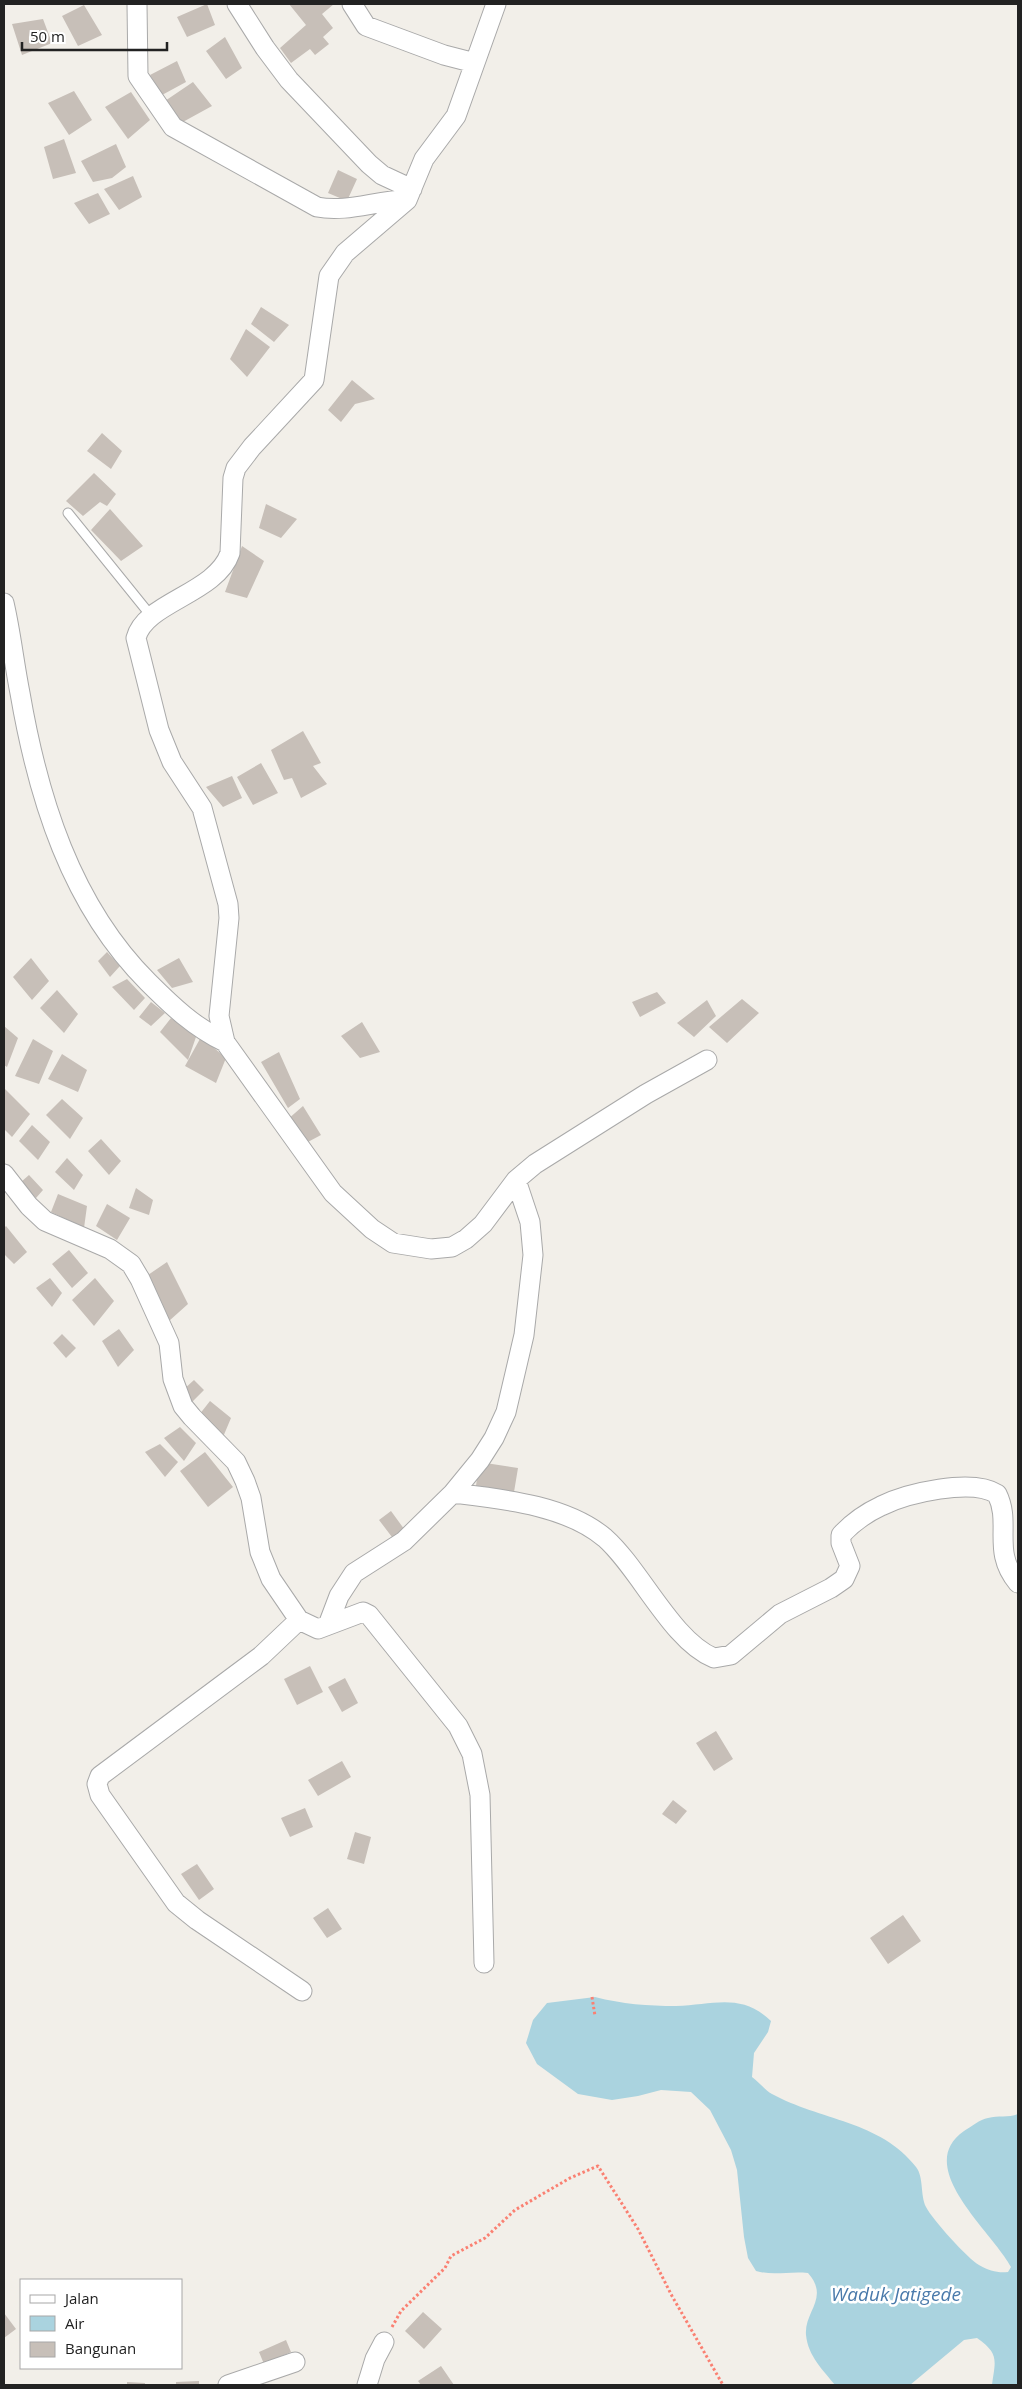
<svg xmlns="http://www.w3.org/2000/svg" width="1022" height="2389" viewBox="0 0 1022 2389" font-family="'Open Sans',sans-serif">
<rect width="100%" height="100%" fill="#f2efe9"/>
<!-- water -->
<path fill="#aad3df" d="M595,1997c27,7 53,9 81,9 37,-1 65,-14 95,15l-3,11 -14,21 -2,24c7,5 13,13 20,17 47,26 109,27 144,73 8,10 4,28 10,40 6,12 42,52 53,58 10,6 19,8 29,7l3,-5c-18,-35 -99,-100 -47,-136 7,-4 16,-12 24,-13 10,-3 20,0 30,-4v271h-26c3,-24 8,-31 -15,-47l-13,2 -54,45h-75c-12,-15 -27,-29 -29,-50 -2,-24 24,-37 2,-62 -19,-2 -34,3 -52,-2l-8,-13 -4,-21 -7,-67 -6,-20 -21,-40 -19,-18 -30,-2 -23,6 -26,4 -34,-6 -41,-30 -11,-21 7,-23 14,-17z"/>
<!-- building -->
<path fill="#c7bfb8" d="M207,4l8,21 -28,12 -10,-20z
M289,4h45l-12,10 11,14 -10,9 6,7 -14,11 -5,-6 -19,14 -11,-15 26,-23z
M84,5l18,30 -24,11 -16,-30z
M43,19l9,24 -30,12 -10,-31z
M225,37l17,31 -16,11 -20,-28z
M177,61l9,21 -24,13 -12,-20z
M193,82l19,24 -31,17 -19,-20z
M74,91l18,29 -23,15 -21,-32z
M131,92l19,28 -22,19 -23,-32z
M64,139l12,34 -23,6 -9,-32z
M116,144l10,23 -14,11 -19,4 -12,-21z
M338,170l19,9 -10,22 -19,-8z
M133,176l9,21 -23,13 -15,-21z
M98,193l12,21 -21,10 -15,-21z
M261,307l28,18 -15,17 -23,-18z
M246,329l24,18 -23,30 -17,-18z
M352,380l23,19 -20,5 -14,18 -13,-12z
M102,433l20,18 -11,18 -24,-18z
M94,473l22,21 -9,12 -7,-4 -17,14 -17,-15z
M266,504l31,15 -16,19 -22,-10z
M110,509l33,37 -22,15 -30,-31z
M242,546l22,15 -17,37 -22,-6z
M303,731l18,32 -8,3 14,18 -26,14 -9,-20 -8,2 -13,-30z
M261,763l17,30 -25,12 -16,-28z
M232,776l10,22 -19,9 -17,-20z
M107,952l13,14 -10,11 -12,-16z
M31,958l18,23 -17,19 -19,-23z
M179,958l14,24 -21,6 -15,-18z
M127,979l18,19 -11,12 -22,-23z
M57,990l21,24 -14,19 -24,-25z
M657,992l9,11 -26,14 -8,-15z
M742,999l17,14 -32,30 -18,-16z
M707,1000l9,16 -22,21 -17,-14z
M151,1002l14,11 -14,13 -12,-9z
M171,1018l25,19 -8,23 -28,-28z
M362,1022l18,30 -20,6 -19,-22z
M4,1026l14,12 -11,29 -3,-2z
M201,1037l25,21 -10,25 -31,-17z
M33,1039l20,12 -14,33 -24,-8z
M279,1052l21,47 -12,9 -27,-46z
M62,1054l25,16 -9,22 -30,-13z
M4,1088l26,26 -18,23 -8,-8z
M62,1099l21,19 -13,21 -24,-24z
M303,1106l18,29 -15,8 -19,-23z
M32,1125l18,17 -12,18 -19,-19z
M101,1139l20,22 -12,14 -21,-24z
M67,1158l16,17 -9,15 -19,-18z
M29,1175l14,15 -7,8 -15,-16z
M136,1188l17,12 -4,15 -20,-7z
M58,1194l29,12 -3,22 -33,-16z
M107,1204l23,14 -13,22 -21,-14z
M6,1226l21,26 -13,12 -10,-10v-26z
M69,1250l19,23 -16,15 -20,-24z
M167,1262l21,42 -19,17 -21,-46z
M50,1278l12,15 -10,14 -16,-19z
M95,1278l19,23 -20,25 -22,-26z
M119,1329l15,21 -16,17 -16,-26z
M62,1334l14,14 -10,10 -13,-15z
M194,1380l10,10 -12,12 -9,-12z
M210,1401l21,17 -8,19 -24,-22z
M180,1427l16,16 -12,18 -20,-23z
M160,1444l18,18 -13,15 -20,-25z
M205,1452l28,35 -25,20 -28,-36z
M479,1462l39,6 -4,24 -38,-6z
M391,1511l16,22 -12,8 -16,-21z
M310,1666l13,26 -26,13 -13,-26z
M345,1678l13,25 -16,9 -14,-25z
M716,1731l17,28 -19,12 -18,-28z
M342,1761l9,16 -33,19 -10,-16z
M673,1800l14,11 -11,13 -14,-10z
M305,1808l8,19 -23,10 -9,-19z
M355,1832l16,5 -7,27 -17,-5z
M197,1864l17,25 -15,11 -18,-26z
M328,1908l14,21 -15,9 -14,-20z
M903,1915l18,26 -33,23 -18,-26z
M423,2312l19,17 -18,20 -19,-18z
M4,2313l12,16 -12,9z
M286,2340l5,12 -27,12 -5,-12z
M441,2366l13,19h-33l-3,-4z
M199,2381v4h-23v-3z
M127,2382l18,1v2h-18z"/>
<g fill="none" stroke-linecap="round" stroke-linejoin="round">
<defs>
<path id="service" d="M68,513l84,104"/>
<path id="minor" d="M137,4l1,72 35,51 144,80c30,6 60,-7 90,-7
M237,4l28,44 24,32 80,84 13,11 30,14
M352,4l14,22 78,29 31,8
M496,4l-40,112 -32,43 -17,41 -62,53 -16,23 -15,104 -62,67 -16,21 -3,10 -3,75c-14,41 -85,49 -94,85l23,92 13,32 30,46 26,96 1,14 -10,98 6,26 108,151 39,36 21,14 38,6 21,-2 14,-8 17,-15 33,-44 19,-16 111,-70 61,-34
M4,603c7,30 10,60 16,90 18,105 51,212 128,289 24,24 46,45 77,60
M4,1174l25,32 16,15 65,28 21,15 9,15 29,64 4,36 10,27 9,11 44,45 9,19 6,17 9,54 11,27 28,41 19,9 45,-17 6,3 89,111 14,28 8,41 4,168
M453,1493c49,6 113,12 152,45 35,31 67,103 109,120l17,-3 49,-41 51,-26 13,-9 6,-13 -9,-23v-8c11,-12 25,-22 40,-29 26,-13 91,-28 116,-12 15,30 -6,57 21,89
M299,1620l-38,36 -161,120 -3,8 3,11 76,108 21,17 105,71
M328,1625l11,-29 15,-23 50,-32 49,-48 27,-33 14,-22 12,-26 18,-77 9,-80 -3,-33 -14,-42
M228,2385l67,-23
M367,2385l8,-26 9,-17"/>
</defs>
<!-- service casing -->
<use href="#service" stroke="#a9a9a9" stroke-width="11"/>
<!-- minor casing -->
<use href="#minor" stroke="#a9a9a9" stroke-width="21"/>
<!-- path -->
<path stroke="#fa8072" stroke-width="3" stroke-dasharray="2.5 2.5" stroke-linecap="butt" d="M592,1997l3,19
M392,2327l9,-16 44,-43 6,-12 34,-18 30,-28 55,-32 28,-12 40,63 34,67 51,89"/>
<!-- service -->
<use href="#service" stroke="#fff" stroke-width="9"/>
<!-- minor -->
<use href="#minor" stroke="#fff" stroke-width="19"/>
</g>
<g text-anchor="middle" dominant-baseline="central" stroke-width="5" stroke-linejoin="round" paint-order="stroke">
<!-- water labels -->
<g font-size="19" font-style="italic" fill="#4a7aab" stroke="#fff">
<text x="896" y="2294">Waduk Jatigede</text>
</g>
</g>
<!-- border -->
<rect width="1022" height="2389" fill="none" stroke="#222222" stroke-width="10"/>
<!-- legend -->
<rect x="20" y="2279" width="162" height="90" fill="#ffffff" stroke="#a7a7a7"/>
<rect x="30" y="2295" width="25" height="8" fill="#ffffff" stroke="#a7a7a7"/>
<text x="65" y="2304" font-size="15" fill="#222222">Jalan</text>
<rect x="30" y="2316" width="25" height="15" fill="#aad3df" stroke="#a7a7a7"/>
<text x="65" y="2329" font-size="15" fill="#222222">Air</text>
<rect x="30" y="2342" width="25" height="15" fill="#c7bfb8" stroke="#a7a7a7"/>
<text x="65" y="2354" font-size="15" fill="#222222">Bangunan</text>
<!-- scale -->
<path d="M22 42v8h145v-8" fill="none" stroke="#222222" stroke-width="2.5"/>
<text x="30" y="42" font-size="15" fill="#222222" stroke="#ffffff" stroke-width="4" paint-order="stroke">50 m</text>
</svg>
